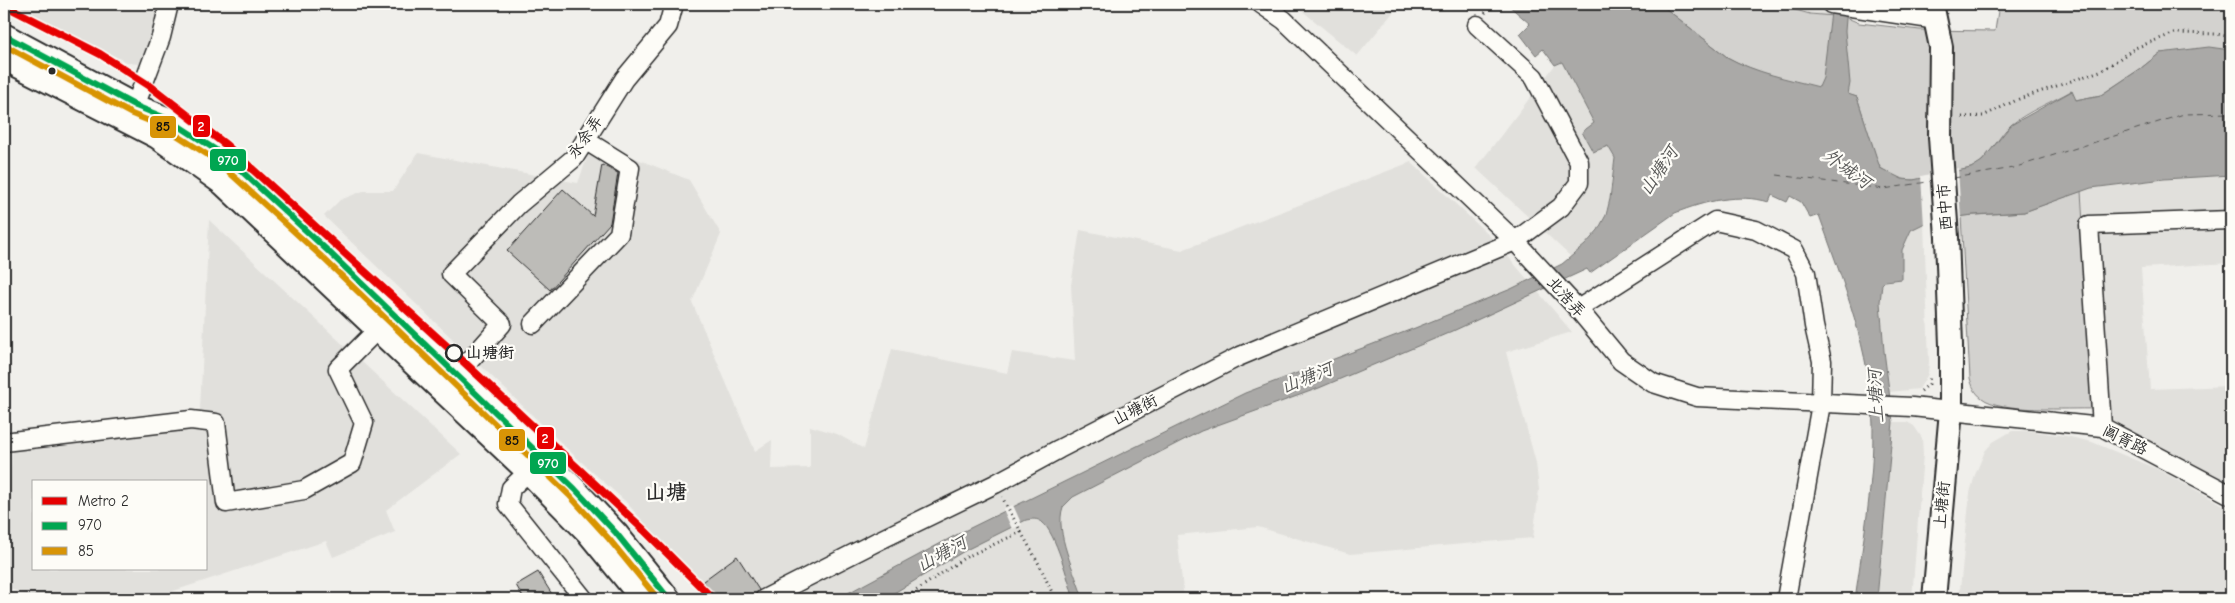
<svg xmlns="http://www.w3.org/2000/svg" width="2235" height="603" viewBox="0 0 2235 603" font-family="'Comic Neue','LXGW WenKai TC',sans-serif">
<rect width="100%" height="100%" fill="#f0efeb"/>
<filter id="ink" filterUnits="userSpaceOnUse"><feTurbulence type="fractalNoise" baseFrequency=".02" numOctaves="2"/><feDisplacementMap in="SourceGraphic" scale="10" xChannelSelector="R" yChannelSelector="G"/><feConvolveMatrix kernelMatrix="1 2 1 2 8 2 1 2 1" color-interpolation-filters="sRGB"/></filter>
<g filter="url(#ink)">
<!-- built -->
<path fill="#e1e0dc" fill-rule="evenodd" d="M7,4h170l-9,34 -29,26 -10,-1z
M1294,4h106l-43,52z
M1774,4h58l-1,13 -47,-9z
M1562,62l33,61 -13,9 11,20 15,-7 7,13 -5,41 -8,24 -17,22 -14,12 -95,-89 79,-103z
M593,141l96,39 32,54 -29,68 63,149 17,-11 -1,29 39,-1v-42l27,8 27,15 28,-100 115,24 5,-21 63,9 -4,-76 9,-55 102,20 229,-88 84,79 77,91 -66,20 30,111 3,27 -6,48 -183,16 -92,-27 -81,8 7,64h-480l-35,-49 -44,-49 -50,-45 -251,-240 16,-16 23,-9h30l25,-38 160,30z
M2231,175v39l-148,6 -2,-29 10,-3 73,-9z
M209,220l252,234 -75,56 9,22 -62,25 -7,-16 -177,58h-108l-37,-12 8,-137 73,-24 115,-16zM34,482h172v87h-172z
M1924,223l5,139 -1,12 -9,15 -30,3 -5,-41 -4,-61 5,-9 17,-2v-29l9,-20z
M2231,231v32l-90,5 9,121 81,-3v99l-124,-62 -9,-188z
M1893,422h14l7,4 8,12 1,16 -11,145h-35z
M2012,431h19l35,5 26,6 65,27 74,40v90h-272l11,-106 5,-18 10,-24 8,-9z"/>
<!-- green -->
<path fill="#d3d2cf" stroke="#7f7e7d" d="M1660,4h114l36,10 35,3 14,6 61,7 75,1 4,-27h232v52l-71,-3 -20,16 -39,26 -26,5 -4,-9c-19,11 -43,20 -60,34 -14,12 -20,32 -36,41 -8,5 -57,15 -67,14 -10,-1 -26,-8 -30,-16l-21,-67c-43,-11 -91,-18 -130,-40z
M2081,191l13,218c-25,-1 -94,4 -112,-11 -7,-5 -10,-12 -12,-20l-9,-162 63,-4z"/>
<!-- water -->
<path fill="#aaa9a7" stroke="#777775" d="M1507,4h153l67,53c29,16 61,22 92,30l4,-9 9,-74 15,3 -2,24 5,52 -2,11 9,3 23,71 22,11 11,1 58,-12 11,-7 29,-36 61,-34 4,9 25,-5 39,-26 20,-16 49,-6 21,3 1,125 -67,4 -73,9 -67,24 -51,3 -44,6 -18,9 -9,20v29l-17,2 -3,3 -2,18 4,49 9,71 -16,177h-22c8,-57 19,-116 18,-174 -2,-73 -30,-143 -54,-210l-9,3 -9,-16 -11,-6 -3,6 -15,-7 -3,7c-31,-9 -64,-1 -94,11l-85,60 -3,-4 -134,62 -134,57 -118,43 -128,66 -10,10c-9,25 13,67 20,92h-9c-6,-18 -18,-66 -32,-77 -5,-4 -10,-3 -16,-2l-60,30 -82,49h-47l121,-65 287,-141 170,-65 96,-39 51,-25 23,-19 13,-15 8,-15 4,-16 5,-41 -7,-12 -15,6 -11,-20 12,-9 -32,-61 -7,3 -12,-16 -7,6 -16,-21 10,-10z"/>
<!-- pier -->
<path fill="#f0efeb" d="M1958,168l3,51 -32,4 -5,3 -3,-50z
M1013,505l9,20 -10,4 -9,-20z"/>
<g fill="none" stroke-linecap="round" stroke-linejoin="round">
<!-- ferry -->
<path stroke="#575756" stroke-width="1" stroke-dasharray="6 5" stroke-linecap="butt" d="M1777,175l107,14 49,-8
M1954,178l59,-10 171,-54 47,-1"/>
</g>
<!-- building -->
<path fill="#bdbcb8" stroke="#2b2b2b" d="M602,165l16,8 -8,50 -60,67 -43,-39 56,-62 30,27z
M737,556l22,34 -6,9h-38l-12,-18z
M538,572l17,27h-31l-8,-14z"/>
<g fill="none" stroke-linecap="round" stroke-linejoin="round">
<defs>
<path id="minor" d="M1261,4l23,16 231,221 63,68 43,52 32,22 44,14 215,10 190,20 129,68
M1831,4l106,16
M131,117l30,-80 8,-33
M1578,309l137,-88 41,9 38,20 12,23 8,53 8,35 -1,43 -35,195
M533,324l86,-90 11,-66 -45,-28
M457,375l45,-51 -51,-50 68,-70 55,-46 50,-79 44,-53 6,-22
M2102,427l-13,-202 142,-5
M4,442l187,-22 25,3 10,80 78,-13 48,-27 12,-40 -26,-54 40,-40
M528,472l-17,16 -3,16 76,95
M764,599l116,-59 115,-56 64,-35 179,-92 277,-116 46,-34 18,-24v-21l-45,-85 -57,-52"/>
<path id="major" d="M1932,4l9,43 -1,90 7,100 4,108v66l-17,188
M4,35l132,71 32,13 48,31 21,17 91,84 247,238 41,44 53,66
M4,59l153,78 66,47 305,288 60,61 54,66"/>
</defs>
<!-- minor casing -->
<use href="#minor" stroke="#2b2b2b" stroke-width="21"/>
<!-- major casing -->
<use href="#major" stroke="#2b2b2b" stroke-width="26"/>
<!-- path -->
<path stroke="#2b2b2b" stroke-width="3" stroke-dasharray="1 4" stroke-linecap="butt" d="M1485,13l7,-9
M1962,117l21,-1 36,-17 84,-29 32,-22 40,-15 42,1 14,3
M1921,391l8,-7 1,-9
M1021,532l19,34 15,33
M904,599l60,-41 57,-26 -19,-35"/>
<!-- minor -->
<use href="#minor" stroke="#fdfcf7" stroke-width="18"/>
<!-- major -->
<use href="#major" stroke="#fdfcf7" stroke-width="22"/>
<defs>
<path id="bus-1" d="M4,35l132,71 32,13 48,31 21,17 91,84 247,238 41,44 53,66"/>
<path id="bus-2" d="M4,45l128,69 32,13 47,30 20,17 91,83 247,238 40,44 49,60"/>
</defs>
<!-- bus-1 casing -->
<use href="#bus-1" stroke="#fdfcf7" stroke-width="10"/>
<!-- bus-2 casing -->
<use href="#bus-2" stroke="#fdfcf7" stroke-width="10"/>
<!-- bus-1 -->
<use href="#bus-1" stroke="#00a651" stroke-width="6"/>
<!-- bus-2 -->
<use href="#bus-2" stroke="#d89406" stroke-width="6"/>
<defs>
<path id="metro-1" d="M4,5l96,49 50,32 76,59 225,205 193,180 69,69"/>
</defs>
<!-- metro-1 casing -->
<use href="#metro-1" stroke="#fdfcf7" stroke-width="11"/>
<!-- metro-1 -->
<use href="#metro-1" stroke="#e60000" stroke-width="8"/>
</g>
</g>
<!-- markers -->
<circle fill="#2b2b2b" stroke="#fdfcf7" stroke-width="2" cx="52" cy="71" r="4.5"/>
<circle fill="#fdfcf7" stroke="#2b2b2b" stroke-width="2.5" cx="454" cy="353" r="8"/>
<g text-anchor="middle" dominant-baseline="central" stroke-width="4.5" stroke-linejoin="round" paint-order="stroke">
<!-- street labels -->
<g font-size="16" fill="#2b2b2b" stroke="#fdfcf7">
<text transform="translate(585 137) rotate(-55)">永余弄</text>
<text transform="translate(1945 207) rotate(-94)">西中市</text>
<text transform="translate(1566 297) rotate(48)">北浩弄</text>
<text transform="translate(1135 410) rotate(-27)">山塘街</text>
<text transform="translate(2125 440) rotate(26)">阊胥路</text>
<text transform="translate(1942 505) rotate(-85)">上塘街</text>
</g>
<!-- stop labels -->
<g font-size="16" font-weight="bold" fill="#2b2b2b" stroke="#fdfcf7" text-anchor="start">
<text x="466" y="353">山塘街</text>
</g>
<!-- water labels -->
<g font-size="18" font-style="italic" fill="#575756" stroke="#fdfcf7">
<text transform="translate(1847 169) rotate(36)">外城河</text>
<text transform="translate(1659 171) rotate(-56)">山塘河</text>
<text transform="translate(1307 378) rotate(-22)">山塘河</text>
<text transform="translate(1876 396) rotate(-93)">上塘河</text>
<text transform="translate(942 554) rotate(-29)">山塘河</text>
</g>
<!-- district labels -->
<g font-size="21" font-weight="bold" fill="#2b2b2b" stroke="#fdfcf7">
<text x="666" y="492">山塘</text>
</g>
</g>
<g stroke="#fdfcf7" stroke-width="2">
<rect x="192" y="114" width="19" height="24" rx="5" fill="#e60000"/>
<rect x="149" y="115" width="28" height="24" rx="5" fill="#d89406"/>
<rect x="209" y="148" width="38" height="24" rx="5" fill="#00a651"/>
<rect x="536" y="426" width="19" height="24" rx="5" fill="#e60000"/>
<rect x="498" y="428" width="28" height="24" rx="5" fill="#d89406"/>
<rect x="529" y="451" width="38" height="24" rx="5" fill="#00a651"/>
</g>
<g font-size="14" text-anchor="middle" font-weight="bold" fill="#fff">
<text x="201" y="131">2</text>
<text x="228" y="165">970</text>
<text x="545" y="443">2</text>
<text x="548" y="468">970</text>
</g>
<g font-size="14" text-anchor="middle" font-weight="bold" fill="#111">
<text x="163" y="131">85</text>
<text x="512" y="445">85</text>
</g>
<!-- margin -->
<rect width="2235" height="603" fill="none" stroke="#fdfcf7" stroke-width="20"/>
<rect x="10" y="10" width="2215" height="583" fill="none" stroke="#2b2b2b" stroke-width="2" filter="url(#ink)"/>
<!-- legend -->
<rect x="32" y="480" width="175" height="90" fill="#fdfcf7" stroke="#a9a8a5"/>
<rect x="42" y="497" width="25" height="8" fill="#e60000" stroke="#a9a8a5"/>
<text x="78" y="506" font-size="15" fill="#2b2b2b">Metro 2</text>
<rect x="42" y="522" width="25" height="8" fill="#00a651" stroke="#a9a8a5"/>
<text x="78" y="530" font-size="15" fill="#2b2b2b">970</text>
<rect x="42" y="547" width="25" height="8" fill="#d89406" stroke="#a9a8a5"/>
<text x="78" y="556" font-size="15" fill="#2b2b2b">85</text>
</svg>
